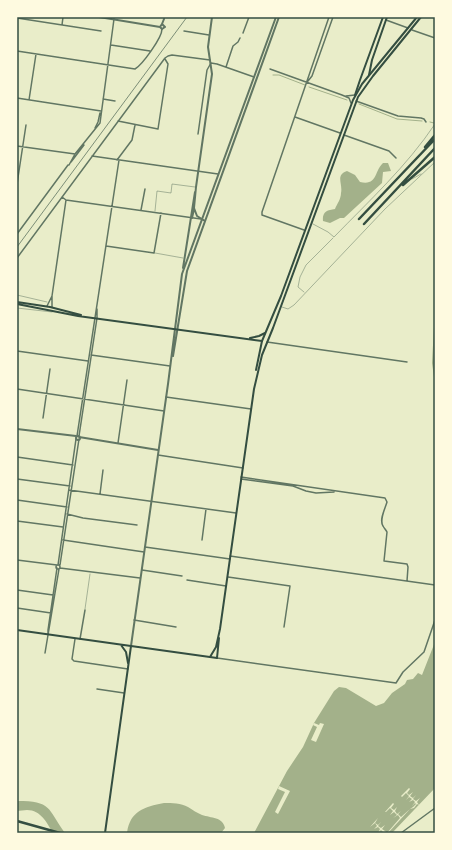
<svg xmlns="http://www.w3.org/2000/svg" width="452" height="850" viewBox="0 0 452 850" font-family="'PT Sans Narrow',sans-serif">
<rect width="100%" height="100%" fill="#e9edc9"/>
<!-- water -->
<path fill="#a3b18a" d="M383,163h5l3,8 -8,1 -1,11 -38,35h-4l-10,5 -7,-2c-1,-9 4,-11 12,-12 2,-5 6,-10 6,-16 2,-9 -6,-18 6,-22l8,4 5,7c18,4 14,-11 23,-19z
M435,309v75l-3,-21z
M435,642v146l-43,45h-138l33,-62 16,-24 11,-24 20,-32 5,-4 7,1 30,18 8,-3 8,-10 13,-9 2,-4 6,-1 5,-6 4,2z
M17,801c35,0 30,7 48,32h-12c-6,-10 -12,-23 -26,-23 -3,0 -7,1 -10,1z
M164,803c8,0 17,0 24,4 5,3 9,6 14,8 9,3 21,2 23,13l-4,5h-94c3,-22 17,-26 37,-30z"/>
<!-- pier -->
<path fill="#e9edc9" d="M314,723l5,2 1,-2 4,1 -8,18 -5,-2 6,-13 -4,-2z
M279,786l11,5 -12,23 -3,-2 10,-20 -7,-3z
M409,788l1,1 -3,4 2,2 4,-3 -3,4 3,2 3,-3 -3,4 3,2 4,-3 -3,4 2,3 -2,-1 -3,4 -4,1 -22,24h-5v-1l-2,-2 -3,3 2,-4 -2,-2 -4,2 3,-3 -2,-3 -5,4 8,-9 -3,5 3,2 3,-3 -3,4 3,2 4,-3 -3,4 3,2 3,-3 -3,3 2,2 13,-15 -2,-3 -5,3 4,-3 -3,-3 -4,3 3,-4 -3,-3 -4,4h-1l8,-9 1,1 -3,4 3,2 3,-3 -2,4 2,3 4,-3 -3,3 3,3 9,-8 3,-2 3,-3 -1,-1 -3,3 3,-4 -2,-2 -4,2 3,-3 -3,-2 -3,3 3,-4 -3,-3 -4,4 -1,-1z"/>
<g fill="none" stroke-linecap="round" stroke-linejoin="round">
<!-- stream -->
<path stroke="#a3b18a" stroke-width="1" d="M273,75h6l26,10
M309,87l38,13
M359,104l38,15 25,2
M430,122l4,1"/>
<!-- service -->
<path stroke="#617663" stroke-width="0.5" d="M412,179l9,-5
M155,211l2,-20 14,2 1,-9 23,3
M313,224l15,8 6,5c35,-36 73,-71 101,-113
M155,253l28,5
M304,292l-6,-5 2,-10 6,-12 27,-27
M17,295l30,7
M282,307l6,2 6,-4 91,-96 50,-47
M17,308l35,4
M85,609l5,-35"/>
<!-- minor -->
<path stroke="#617663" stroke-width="1.5" d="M17,18l84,13
M386,20l22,8
M62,25l1,-8
M412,30l23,8
M184,31l25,4
M243,33l6,-16
M111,45l39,6
M17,51l118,18c7,-4 27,-31 27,-40
M226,67l7,-21 5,-4 2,-4
M270,69l72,26 7,3 2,5
M308,81l4,-5 21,-59
M346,96l9,-1
M17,98l84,13
M103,99l12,2
M29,100l7,-46
M356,101l42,15 23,2 3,1 2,3
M295,117l45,16
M118,121l40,8 10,-65 -3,-5
M95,128l3,-6 2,-9
M198,134l9,-64 4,-7 6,1 37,13
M344,135l45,16 7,7
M17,146l58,8
M92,156l126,18
M117,160l15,-20 3,-15
M71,162l13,-17
M69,165l6,-11 25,-31 14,-104
M17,184l9,-59
M62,197l4,3 135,19
M141,210l4,-21
M304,230l-42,-15v-3l67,-195
M17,234l51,-69
M106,246l48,7 7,-40
M17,258l148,-200 3,-2 4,-1 38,5
M47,306l5,-10
M52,307v-11l14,-96
M267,342l140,20
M17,351l71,10
M91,355l79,11
M17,389l147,22
M166,397l85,12
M43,418l7,-49
M77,436l42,-276
M79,436l18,-118v-9
M118,443l9,-63
M158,455l85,13
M17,457l56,8
M241,477l144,21 2,4c-2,7 -8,18 -4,24 1,2 3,4 4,6l-3,29 23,3 1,3 -1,14
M17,479l53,7
M241,479l52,7 13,5 10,2 18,-1
M69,490l167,23
M100,494l3,-24
M17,500l50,7
M67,514l16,4 54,7
M17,521l46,6
M63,540l81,12
M202,540l4,-31
M145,547l85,12
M230,556l205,29
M17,560l40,5
M56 567a2 2 0 1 1 4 0a2 2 0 1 1-4 0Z
M58,565l18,-126
M60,565l19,-126
M60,568l80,10
M142,570l40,6
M228,577l62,9 -6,41
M187,580l39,6
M17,590l36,5
M17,608l34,5
M134,620l42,7
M48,634v-4l9,-62
M75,639l-3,20 2,2 54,8
M80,639l5,-29
M45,653l14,-84
M217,658l179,25 7,-11 21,-20 11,-32
M97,689l27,4
M401,833l34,-25"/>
<!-- tertiary -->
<path stroke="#617663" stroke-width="2" d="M99,17l61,10
M162,24l3,3 -3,2 -2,-2 2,-3 2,-5
M192,218l2,-9
M205,221l-8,-5 -3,-8 2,-21 16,-113 -4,-27 4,-30
M183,268l12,-76
M173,356l14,-85 92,-254
M17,429l59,7
M76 438a2 2 0 1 1 4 0a2 2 0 1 1-4 0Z
M79,437l79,13
M131,646l37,-262 14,-110 94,-257"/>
<!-- secondary -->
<path stroke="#344e41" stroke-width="2" d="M369,75l3,-15 15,-43
M355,95l5,-15 23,-63
M17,302l33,5 31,8
M17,304l61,12 184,25
M250,338l9,-2 6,-3
M17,630l114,16
M121,645l5,7 2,11"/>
<!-- primary -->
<path stroke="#344e41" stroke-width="2" d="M256,370l6,-29 19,-45 72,-196 9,-16 55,-67
M210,657l6,-10 4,-18 34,-240 8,-34 11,-27 85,-231 15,-21 48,-59
M105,833l26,-187 86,12 2,-20"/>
<!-- motorway -->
<path stroke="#344e41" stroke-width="2.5" d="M425,147l10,-12
M403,185l32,-28
M359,219l76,-80
M364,224l71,-76
M17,821l43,12"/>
<!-- rail -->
<path stroke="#7c8e77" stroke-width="1" d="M17,247l170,-230"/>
</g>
<!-- border -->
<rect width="452" height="850" fill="none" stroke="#fefae0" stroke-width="36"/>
<rect x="18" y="18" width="416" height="814" fill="none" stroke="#344e41" stroke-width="1.5"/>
</svg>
